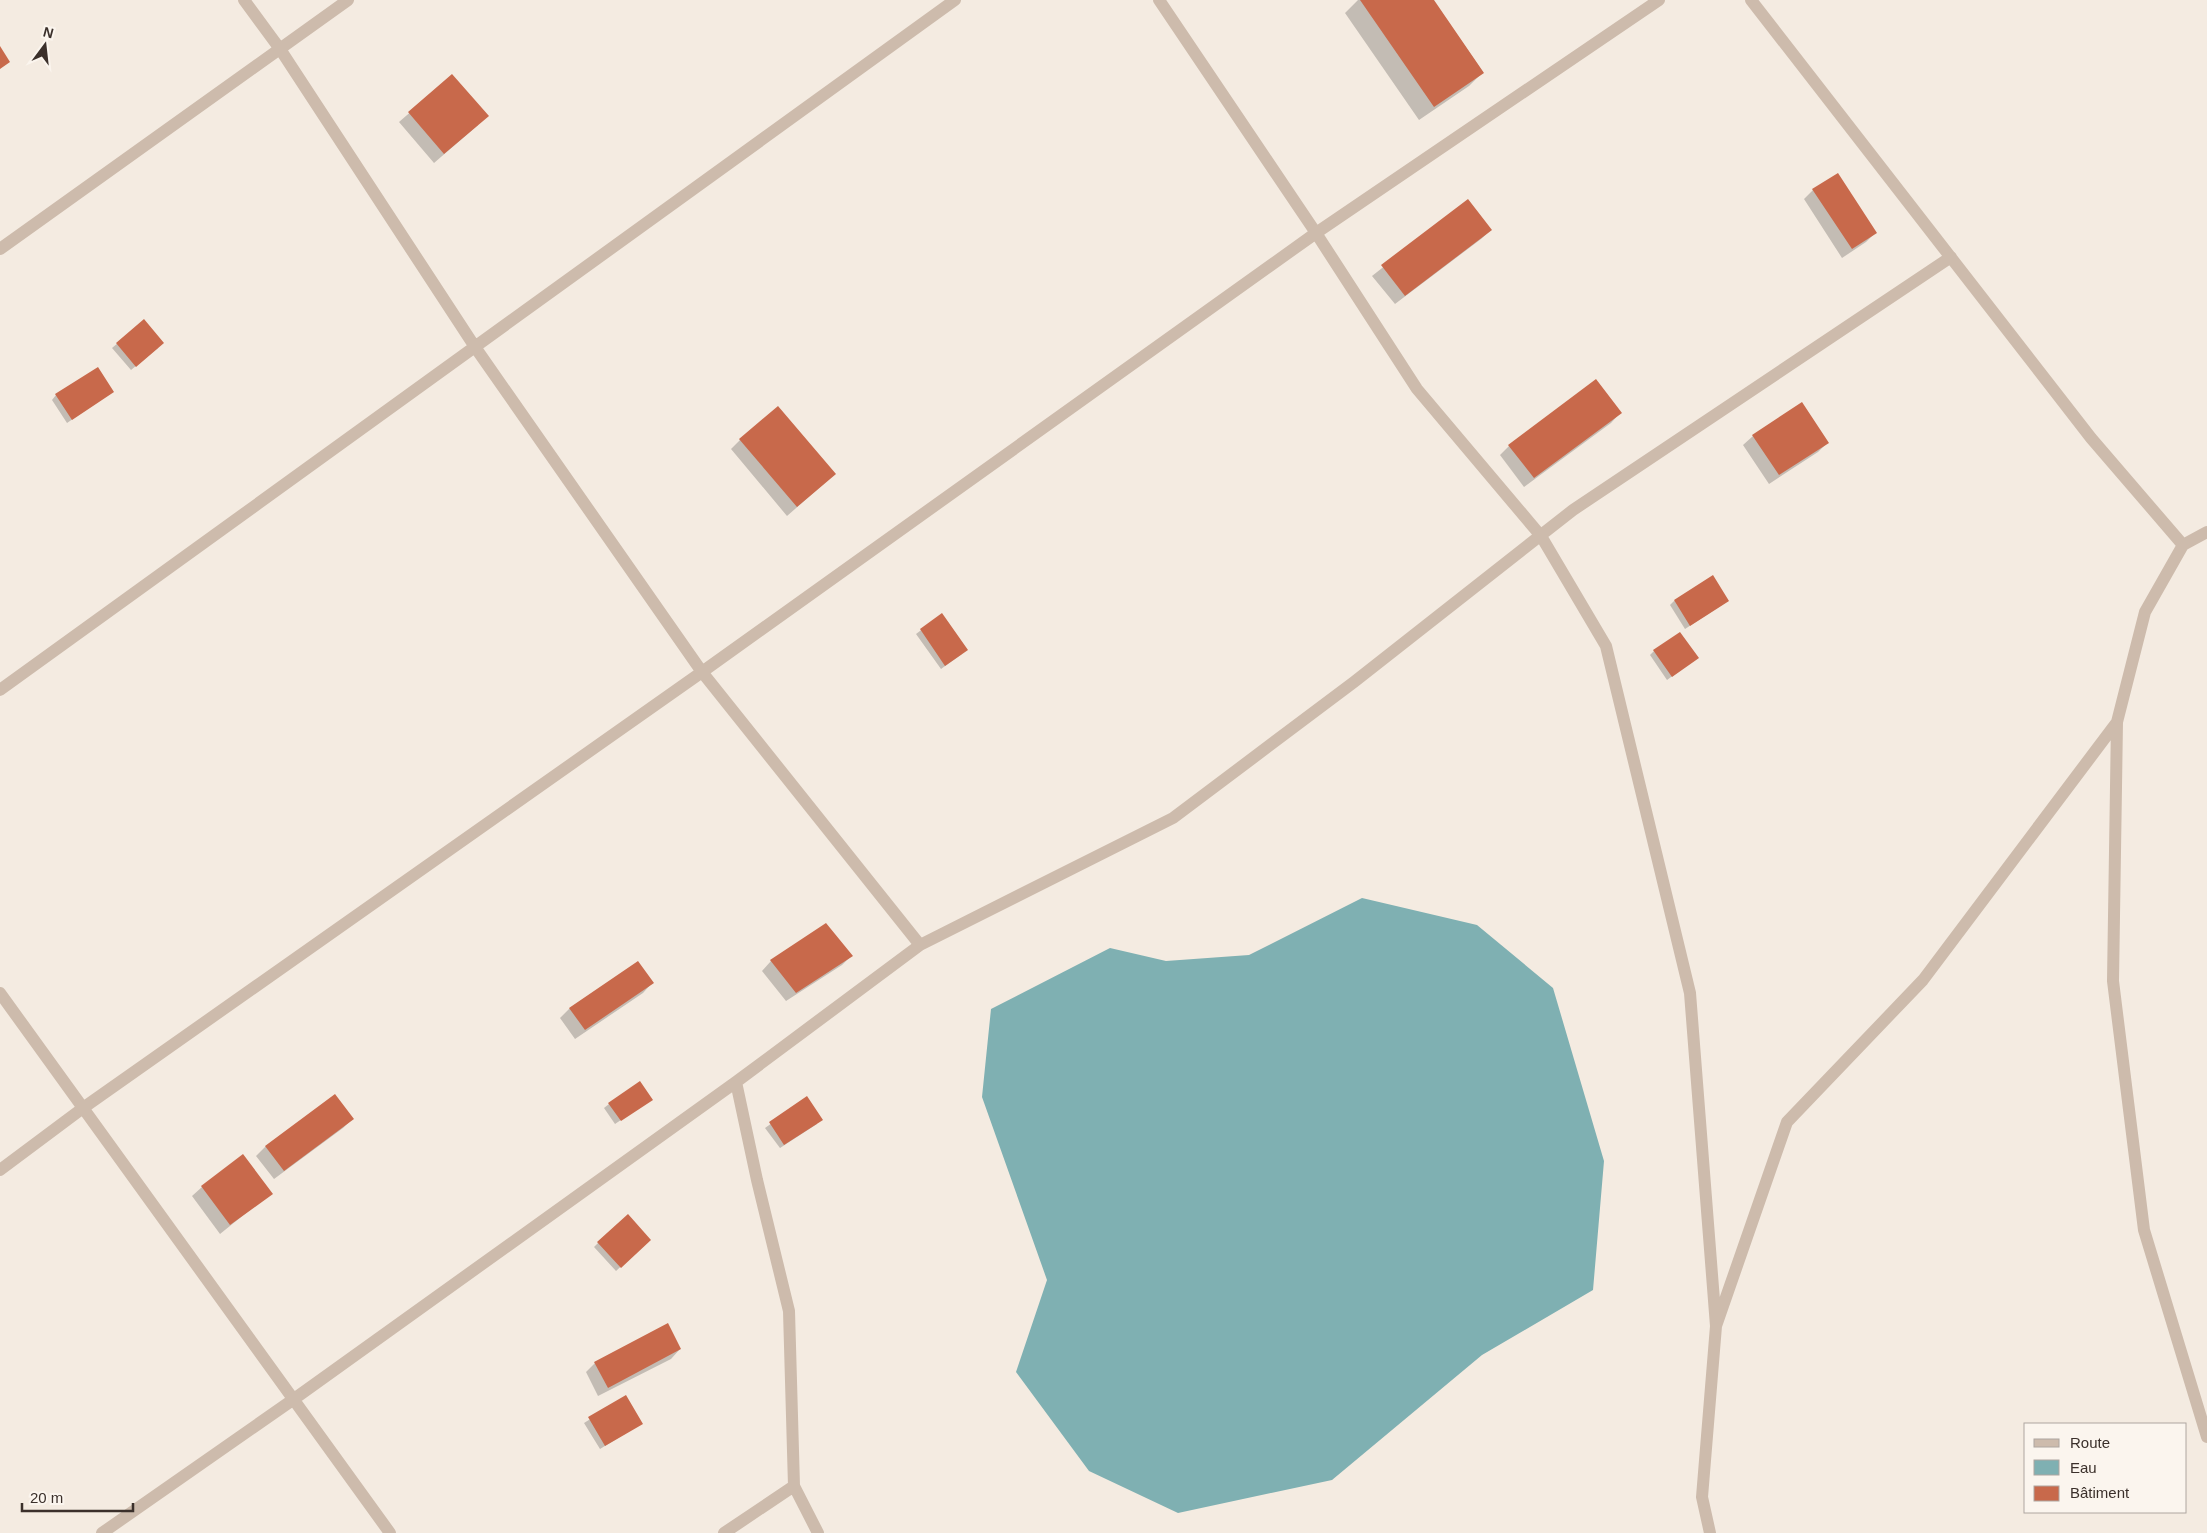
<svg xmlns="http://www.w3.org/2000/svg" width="2207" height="1533" viewBox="0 0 2207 1533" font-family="Arial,sans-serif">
<rect width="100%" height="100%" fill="#f4ebe1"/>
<!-- water -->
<path fill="#7fb0b2" d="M1362,898l115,27 76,63 51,173 -11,129 -111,65 -150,125 -154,33 -89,-42 -73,-99 31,-92 -65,-183 9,-88 119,-61 56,13 83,-6z"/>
<!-- shadow -->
<path fill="#0003" d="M1358,0h75l50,72 -14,14 -50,34 -74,-107z
M452,76l26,49 -44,38 -35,-41z
M1813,190l62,43 -9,9 -24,16 -38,-59z
M1468,200l23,30 -10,9 -86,65 -23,-28z
M144,321l14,27 -27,22 -19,-22z
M113,392l-46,31 -15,-23 4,-5z
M1620,413l-9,10 -87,64 -24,-32 9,-9z
M1753,436l74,7 -9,9 -49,32 -26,-39z
M740,440l95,34 -48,42 -56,-67z
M1674,601h54l-43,28 -15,-24z
M941,615l21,39 -21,15 -25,-35z
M1654,651l43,7 -30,22 -17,-25z
M826,925l25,31 -9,9 -56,36 -24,-30 9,-10z
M638,962l14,21 -9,10 -68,46 -15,-21 9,-9z
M335,1096l17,23 -9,9 -69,51 -18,-23 9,-9z
M807,1098l10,26 -37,24 -15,-20z
M649,1101l-34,23 -11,-16 5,-4z
M202,1187l69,6 -51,41 -28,-38z
M598,1243l47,1 -29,27 -22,-24z
M680,1349l-9,10 -73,37 -12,-24 9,-9z
M626,1397l15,27 -41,25 -16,-26z"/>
<!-- building -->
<path fill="#c8694b" d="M1360,0h74l50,73 -50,34z
M0,46l10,16 -10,7z
M452,74l37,42 -45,38 -36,-42z
M1838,173l39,60 -25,16 -40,-60z
M1468,199l24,31 -87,66 -24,-31z
M144,319l20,24 -28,24 -20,-24z
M98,367l16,25 -42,28 -17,-26z
M1596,379l26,34 -88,65 -26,-33z
M1802,402l27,41 -50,32 -27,-40z
M778,406l58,68 -39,33 -58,-68z
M1713,575l16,26 -39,25 -16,-26z
M942,613l26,37 -23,16 -25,-37z
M1680,632l19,26 -27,19 -19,-27z
M826,923l27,33 -57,37 -26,-33z
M638,961l16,22 -69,47 -16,-22z
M640,1081l13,19 -32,21 -13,-18z
M335,1094l19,25 -70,52 -19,-25z
M807,1096l16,24 -39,25 -15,-23z
M243,1154l30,40 -43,31 -29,-39z
M628,1214l23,26 -30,28 -24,-26z
M668,1323l13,26 -73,39 -14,-26z
M626,1395l17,29 -38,22 -17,-29z"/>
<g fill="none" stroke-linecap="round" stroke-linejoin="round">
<!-- minor -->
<path stroke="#cdbbac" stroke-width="12" d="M244,0l36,49 195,298 227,325 218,273
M1159,0l157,233 101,156 124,147 65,110 84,347 26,333
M1751,0l340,438 92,107
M0,249l348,-249
M0,690l955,-690
M2117,722l-4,259 31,249 63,207
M0,993l390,540
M736,1082l21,98 32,131 5,175 24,47
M0,1170l83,-62 619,-436 614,-439 343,-233
M102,1533l192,-134 442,-317 184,-137 253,-127 181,-136 219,-172 378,-253
M724,1533l70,-47
M1710,1533l-8,-36 14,-171 71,-204 136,-142 194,-258 28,-110 38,-67 24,-13"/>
</g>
<!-- legend -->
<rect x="2024" y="1423" width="162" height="90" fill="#fbf5ee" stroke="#aea6a0"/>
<rect x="2034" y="1439" width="25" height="8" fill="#cdbbac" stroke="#aea6a0"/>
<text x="2070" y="1448" font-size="15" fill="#3b302b">Route</text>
<rect x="2034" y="1460" width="25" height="15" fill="#7fb0b2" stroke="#aea6a0"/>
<text x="2070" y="1473" font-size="15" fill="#3b302b">Eau</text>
<rect x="2034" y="1486" width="25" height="15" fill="#c8694b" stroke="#aea6a0"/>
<text x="2070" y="1498" font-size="15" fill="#3b302b">Bâtiment</text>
<!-- north arrow -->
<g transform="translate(45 45) rotate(15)" stroke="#fbf5ee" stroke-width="4" paint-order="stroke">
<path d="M0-4L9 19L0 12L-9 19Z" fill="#3b302b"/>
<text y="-8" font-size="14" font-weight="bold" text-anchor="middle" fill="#3b302b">N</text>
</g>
<!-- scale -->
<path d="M22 1503v8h111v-8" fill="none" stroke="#3b302b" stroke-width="2.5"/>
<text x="30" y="1503" font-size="15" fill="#3b302b" stroke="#fbf5ee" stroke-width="4" paint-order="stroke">20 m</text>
</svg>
